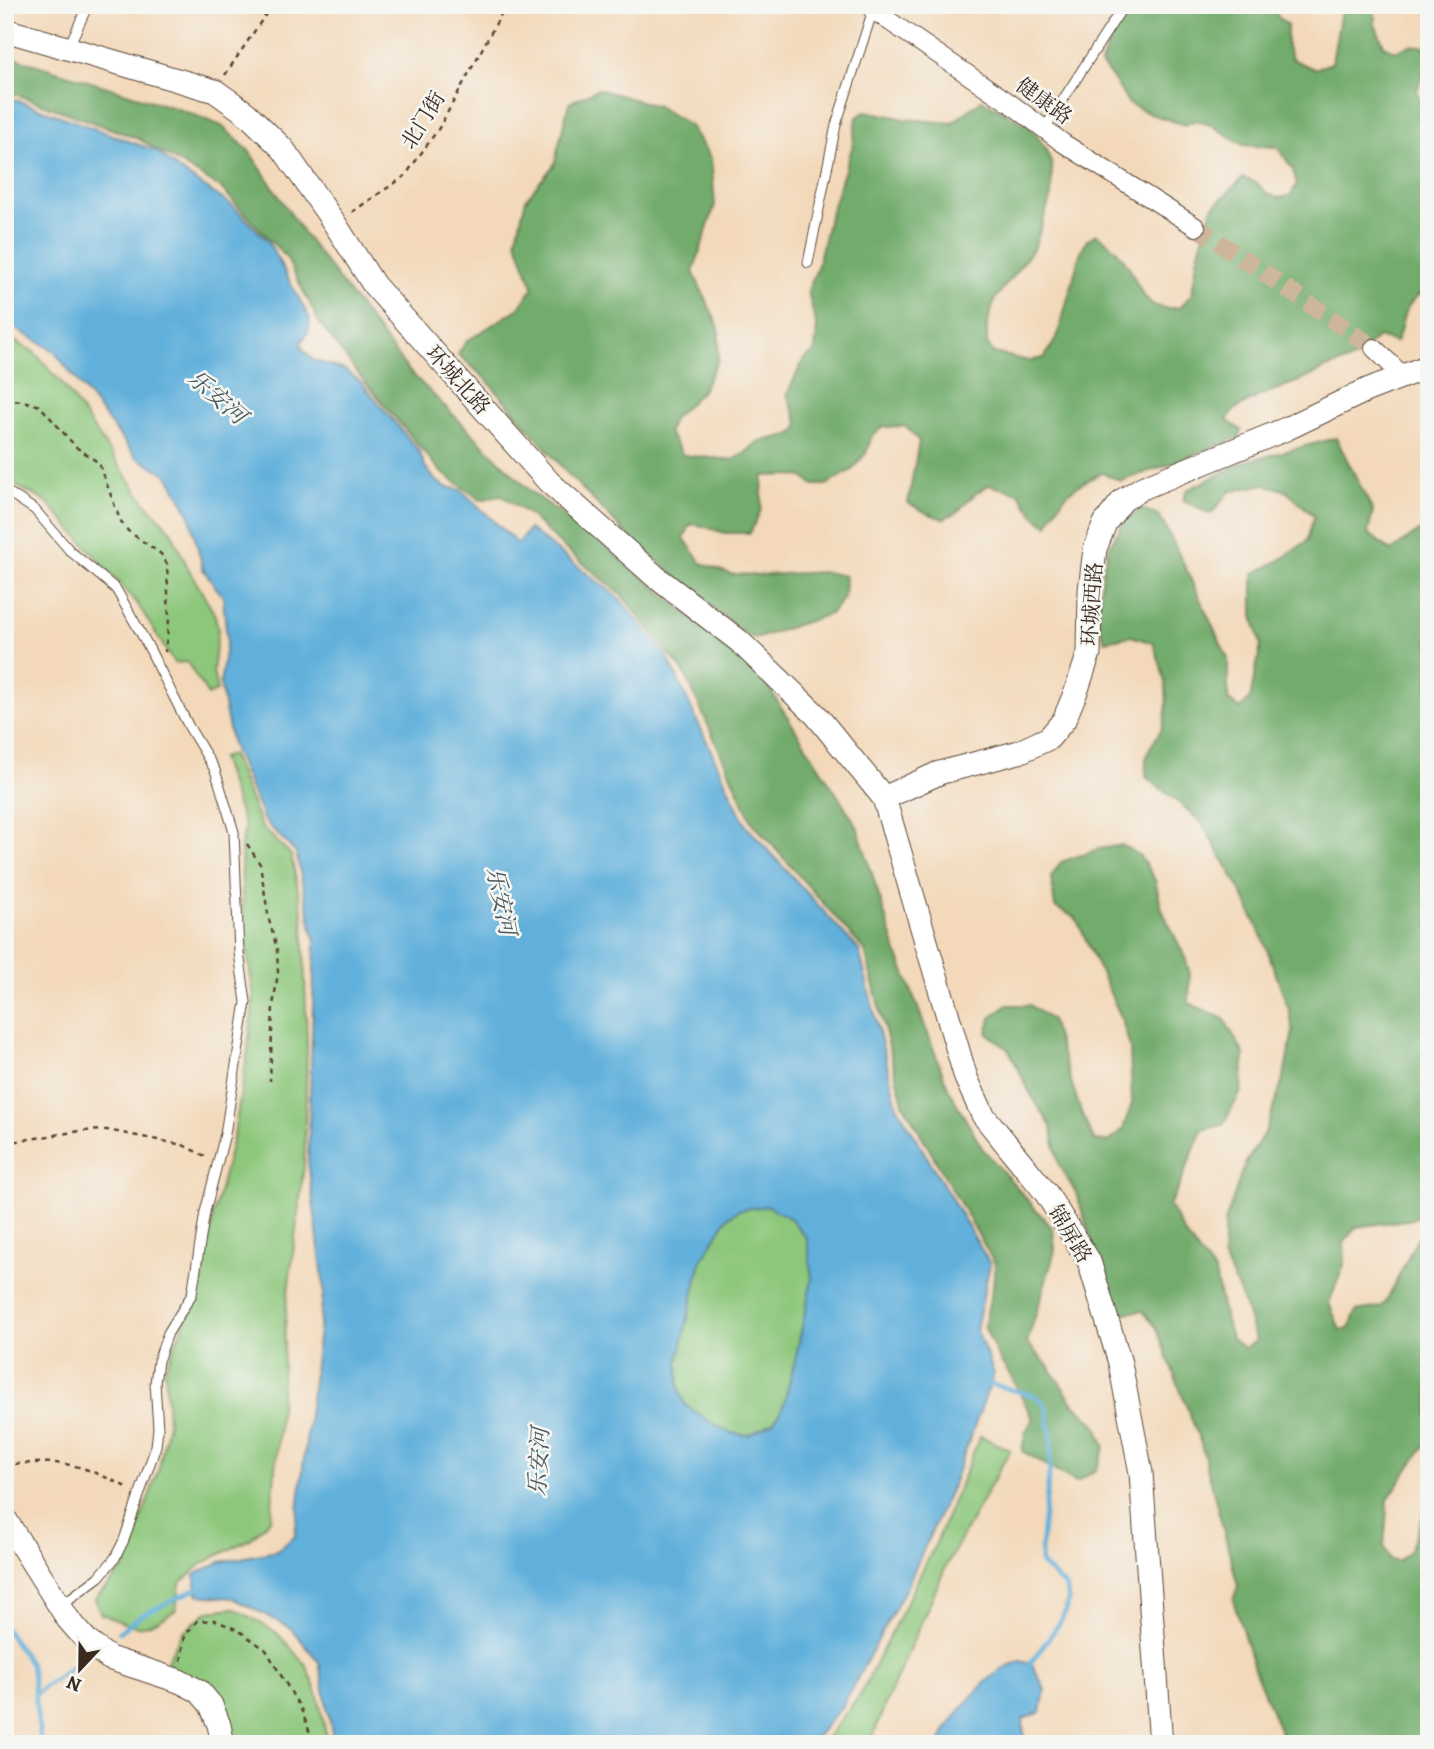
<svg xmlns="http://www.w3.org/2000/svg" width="1434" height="1749" viewBox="0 0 1434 1749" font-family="Alegreya,'Noto Serif SC',serif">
<rect width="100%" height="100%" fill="#f6f6f2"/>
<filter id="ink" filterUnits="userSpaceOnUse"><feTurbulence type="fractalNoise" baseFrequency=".0143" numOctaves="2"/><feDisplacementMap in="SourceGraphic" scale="14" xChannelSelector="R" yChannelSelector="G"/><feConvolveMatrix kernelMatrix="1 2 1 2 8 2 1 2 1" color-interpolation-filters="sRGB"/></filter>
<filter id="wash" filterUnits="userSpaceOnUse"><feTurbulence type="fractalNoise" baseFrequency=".00686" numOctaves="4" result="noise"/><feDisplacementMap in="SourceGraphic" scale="28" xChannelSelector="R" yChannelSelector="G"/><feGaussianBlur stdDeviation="1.57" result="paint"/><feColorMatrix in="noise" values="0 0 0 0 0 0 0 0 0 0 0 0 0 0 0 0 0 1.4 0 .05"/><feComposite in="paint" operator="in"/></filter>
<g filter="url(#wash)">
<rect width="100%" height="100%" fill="#f3d9ba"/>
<!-- green -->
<path fill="#8dc77c" stroke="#64784d" stroke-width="2" d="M5,336l29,16 28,31 82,118 27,30 16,35 28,49 3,15 -5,41 4,20 -9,4 -21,-33 -13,1 -37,-60 -90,-101 -42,-22z
M232,755l29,71 30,29 12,61 4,130 -3,121 -17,133 -9,139 -7,79 -19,20 -49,25 -23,20 -4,27c-37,23 -36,19 -75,4l-6,-15 29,-31 35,-100 9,-46 -3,-53 20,-48 14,-27 15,-81 20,-79 14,-83 6,-55 -11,-68 -2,-84 4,-16 -24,-70z
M731,1183l236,60 -295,286 -11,-166z
M980,1436l30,14 -65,118 -60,137 -15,39h-48l38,-49 76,-152z
M234,1608l42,24 31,34 11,30 10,48h-101l-60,-83 15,-28 26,-22z"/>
<!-- forest -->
<path fill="#72ac6c" stroke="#566b45" stroke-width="2" d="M1130,5h146l1,11 10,9v22l5,12 22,10 18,-6 10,-58h33v19l9,22 11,5 16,-6 15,2 3,4v5l-12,35 12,38v158c-9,6 -20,15 -24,26 -4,10 -4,19 -9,29l-18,-5 -27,23 -25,8 -19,10 -48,18 -24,13 -8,11 14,10 -1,7 -70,27 -49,17 -19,-8c-31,15 -39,19 -54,52 -14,-5 -21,-20 -29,-32l-30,-8 -13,8 -19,19 -14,7 -16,-6 -19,-10 11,-62 -13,-15 -23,1 -11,8 -6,18 -14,17 -26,15h-12l-11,-8 -12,-2 -28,1 -2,34 -11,23h-25l-29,-9 -6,1 -6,13 17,25 29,11 35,1 60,-3 20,4 -1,22 -14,16 -75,25 -15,-9 -108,-90 -64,-66 -81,-94 -29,-26 9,-13 52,-33 14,-21 -17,-47 10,-41 28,-34 15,-62 29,-14 59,17 33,20 21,32 4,47 -22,67 26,56 -1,32 -16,31 -28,27 -6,14 15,23 49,5 12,-6 14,-12 35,-8 6,-9 -12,-31 17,-35 11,-7 2,-23 -9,-38 9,-23 12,-50 23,-70 5,-31 9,-6 39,8 47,4 30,-23 47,26 16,21 7,18 -1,31 -17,52 -39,51 -8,26v19l7,9 35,8 15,-3 13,-20 23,-84 6,-13 10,-7c14,8 26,21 34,35 6,12 12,29 24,36 9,5 18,3 27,2l11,-14 6,-38 14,-47 31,-30 14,5 11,11 11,4 12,-3 6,-11 -4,-14 -15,-23 -35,-2 -32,-20 -16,-5 -10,5 -34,-11 -22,-10 -15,-24 -13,-16 5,-15z
M5,55l182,57 35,14 27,25 55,83 104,136 122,121 72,52 158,131 97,152 38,121 54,143 33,58 71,81 2,22 -28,92 23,25 23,35 24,23 8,22 -9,22 -20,12 -54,-31 3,-18 8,-14 -21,-41 -14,-21 -14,-31 9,-40 2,-22 -92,-161 -38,-152 -113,-129 -68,-150 -63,-78 -58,-47 -32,-31 -30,-21 -20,5 -40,-28 -86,-102 -36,-48 -33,-65 -65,-69 -82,-49 -127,-46 -7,-1z
M1336,438l37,73 -5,22 23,18 38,-27v683l-16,12 -57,8 -12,16 1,19 -16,41 11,27 9,-1 7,-18 25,-4 5,-5 32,-65 11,-9v211l-41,60 -4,47 7,14 7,2 12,-12 19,-50v244h-144l-31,-75 -14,-47 -7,-22 5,-14 -37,-142 -45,-117 -13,-16 -27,3 -40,-121 -17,-28 -8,-39 -20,-31 -22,-45 -22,-17 4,-15 16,-13h23l21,15 30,92 13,28 15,2 14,-13 9,-26 -2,-56 -9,-30 -45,-99 -21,-11 -4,-30 10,-15 38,-13 23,-4 18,11 15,24 7,30 23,47 5,17 -1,29 35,16 20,35 -3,38 -18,33 -21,5 -25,61 -8,14 17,31 29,37 8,38 8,27 13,10 12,-7 -14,-43 -19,-42 2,-34 20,-58 21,-34 18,-54 9,-45 -4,-21 -26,-71 -22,-48 -39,-68 -25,-22 -31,-24c0,-7 -1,-16 1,-22 3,-11 13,-19 16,-30 9,-27 0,-56 -10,-82l-22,-7 -26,5 -8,-22 6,-51 6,-21 16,-27 17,-11 17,6 19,37 50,107v40l12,10 10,-10 11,-54 -8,-29v-42l27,-14 27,-19 7,-25 -28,-25 -22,-7 -35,8 -18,22 -28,-14 4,-10 57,-28z"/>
<!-- water -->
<path fill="#61b0db" stroke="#4e6d7c" stroke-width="2" fill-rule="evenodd" d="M5,96l151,55 23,19 54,36 35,35 42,78 -1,11 -8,13 2,7 10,10 32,10 15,11 59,70 6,15 10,14 11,7 15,3 57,54 11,-15 90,69 49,60 78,168 113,124 38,156 93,158 -14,65 18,44 -40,108 -46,103 -65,121 -33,39h-476l-15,-82 -28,-34 -58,-30 -35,-3 -4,-20 26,-13 57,-11 18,-15 29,-250 -16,-124 7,-220 -19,-89 -32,-33 -32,-75 -12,-61 7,-44 -4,-43 -20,-28 -14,-56 -21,-38 -32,-18 -83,-107 -48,-27zM768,1206l23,13 16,20 5,40 -16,77 -13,51 -10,16 -24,12 -19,-2 -23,-13 -22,-15 -6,-16 -1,-27 23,-101 26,-43 12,-8z
M1020,1661l12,3 13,26 -4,22 -18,7 1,25h-84c5,-20 42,-62 60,-73 6,-5 14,-7 20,-10z"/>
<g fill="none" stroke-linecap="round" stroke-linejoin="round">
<!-- stream -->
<path stroke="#61b0db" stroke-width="4.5" d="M987,1383l48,13 11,9c2,12 5,26 5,38 0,41 -11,81 -10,121l24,22 4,15 -8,20 -34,47
M5,1628l26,37 10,79
M119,1632l21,-16 60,-29
M35,1694l46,-34"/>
</g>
</g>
<g filter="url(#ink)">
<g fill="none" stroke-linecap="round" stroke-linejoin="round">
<!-- minor-tunnel -->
<path stroke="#ceb69b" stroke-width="18" stroke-dasharray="18 9" stroke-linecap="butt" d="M1196,227l178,121"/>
<defs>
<path id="service" d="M68,48l20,-43
M1044,129l80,-124
M808,263l28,-138 37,-115
M5,490l30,20 35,41 46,38 31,55 42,83 26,43 19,62 5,121 7,49 -21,132 -20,78 -13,82 -24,39 -10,28 -3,22 3,45 -2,18 -32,94 -9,18 -16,19 -38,28"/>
<path id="minor" d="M870,5l3,5 138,94 52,39 133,84
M1374,348l29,28"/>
<path id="tertiary" d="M5,30l210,61 31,22 37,36 52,75 39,61 175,197 107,95 83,64 77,74 68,83 82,280 17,37 63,78 43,68 31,102 21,110 20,271
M884,798l55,-25 80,-21 30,-14 15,-18 13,-31 12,-36 1,-63 5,-41 10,-26 18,-23 19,-12 144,-59 81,-39 62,-24
M5,1519l63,100 20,23 21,16 70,23 20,10 12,14 8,20 4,19"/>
</defs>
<!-- service casing -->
<use href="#service" stroke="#574435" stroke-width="11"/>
<!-- minor casing -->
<use href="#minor" stroke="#574435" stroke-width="20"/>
<!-- tertiary casing -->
<use href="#tertiary" stroke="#574435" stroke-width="25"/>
<!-- path -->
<path stroke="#574435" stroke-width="2.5" stroke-dasharray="5 5" stroke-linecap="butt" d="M225,75l47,-70
M352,212l53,-36 34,-48 67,-123
M5,400l18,1 17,5 36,41 23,16 21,57 8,11 33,23 6,10 2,56 -4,32
M247,844l13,20 9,56 8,29 1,24 -5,33 -3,75
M5,1143l75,-12 27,-1 76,15 22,11
M5,1464c17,0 34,-2 50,-1 25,1 51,14 73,25
M181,1661l4,-25 12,-15 17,-1 24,10 28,20 35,59 13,35"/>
<!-- service -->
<use href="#service" stroke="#fff" stroke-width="9"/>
<!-- minor -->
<use href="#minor" stroke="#fff" stroke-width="18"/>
<!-- tertiary -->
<use href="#tertiary" stroke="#fff" stroke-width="23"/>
</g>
</g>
<g text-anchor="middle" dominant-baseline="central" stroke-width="5" stroke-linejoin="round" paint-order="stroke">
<!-- street labels -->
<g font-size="21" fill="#3b2a1e" stroke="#f6f6f2">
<text transform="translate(1044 101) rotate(36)">健康路</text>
<text transform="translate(423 120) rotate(-58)">北门街</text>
<text transform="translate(458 380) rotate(48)">环城北路</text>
<text transform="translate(1092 604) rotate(-86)">环城西路</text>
<text transform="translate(1070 1234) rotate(59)">锦屏路</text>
</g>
<!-- water labels -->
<g font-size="23" font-style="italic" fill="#485960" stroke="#f6f6f2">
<text transform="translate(217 397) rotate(41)">乐安河</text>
<text transform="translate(501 901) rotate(78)">乐安河</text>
<text transform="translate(539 1462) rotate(-87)">乐安河</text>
</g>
</g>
<!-- margin -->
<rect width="1434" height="1749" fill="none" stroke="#f6f6f2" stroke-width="28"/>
<!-- north arrow -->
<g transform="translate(80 1669) rotate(202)" stroke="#f6f6f2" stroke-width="5" paint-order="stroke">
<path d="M0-5L12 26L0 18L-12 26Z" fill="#3b2a1e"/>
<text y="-10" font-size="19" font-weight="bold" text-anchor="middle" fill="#3b2a1e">N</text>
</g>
</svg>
